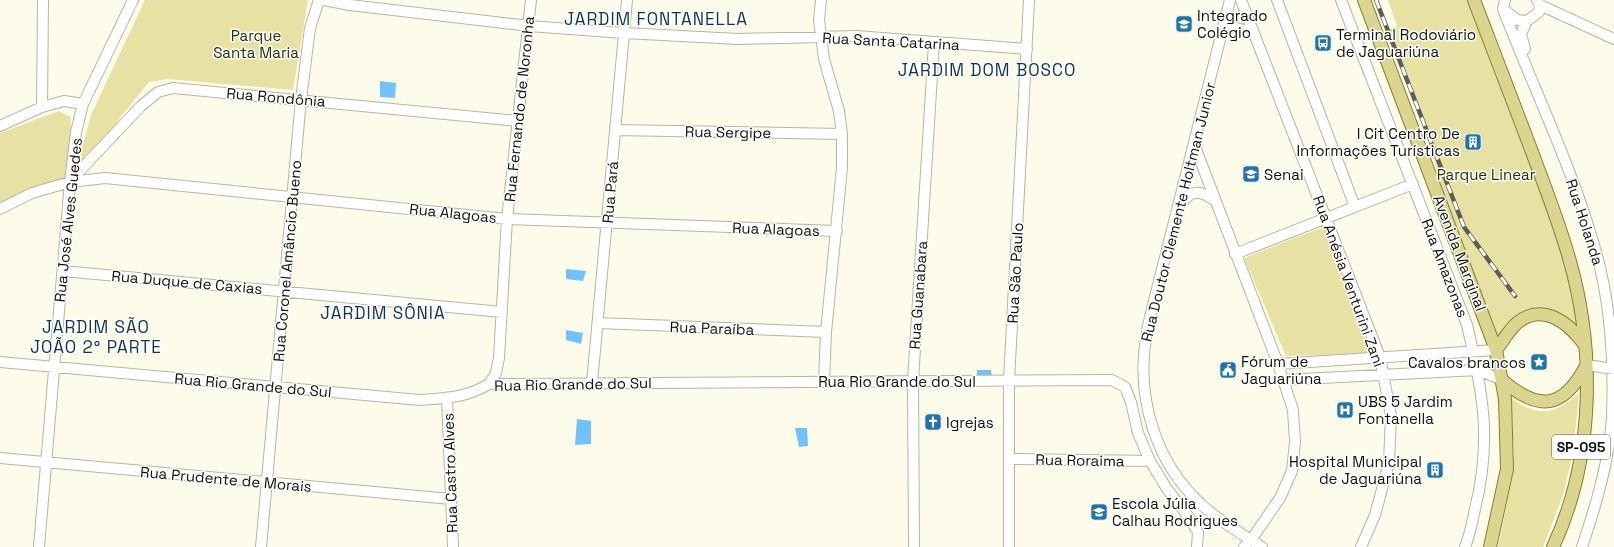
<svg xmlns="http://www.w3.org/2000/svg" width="1614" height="547" viewBox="0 0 1614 547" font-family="'Space Grotesk',sans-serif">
<rect width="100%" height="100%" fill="#fdfcea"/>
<!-- green -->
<path fill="#e7e2a3" d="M145,0h163l-15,90 -126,-11 -18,3 -30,37 -28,39 -13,5 13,-48z
M1388,0h82l38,98 57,161 17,78 -9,-12 -45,-10 -30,30 -6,-24 -50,-132 -18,-67 -35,-93 8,-3z
M59,111l12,6 -3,63 -68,27v-74z
M1323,227l47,127 -84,2 -42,-98z
M1579,393l-6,60 -10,42 -20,52h-45l9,-43 7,-49 -3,-57c27,19 43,18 68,-5z"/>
<!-- water -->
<path fill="#70c2f9" d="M380,81l16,2 -1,15 -15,-1z
M566,269l20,2 -3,10 -17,-2z
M566,330l17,3 -2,11 -15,-4z
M977,370h14l1,7 -15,-1z
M577,419l14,2v23l-16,1z
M795,428h12l1,18 -9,1z"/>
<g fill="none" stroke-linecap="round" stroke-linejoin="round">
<defs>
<path id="minor" d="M324,0l26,5 179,21 95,7 114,6 118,-3 171,13
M821,0l-2,20 5,39 15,52 3,23v34l-16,164 -2,50
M1230,0l-74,293c-4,15 -8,30 -10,45 -10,60 10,126 56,167 17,16 40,29 60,42
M1241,0l139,357 11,59 -2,47 -14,52 -14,32
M1277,0l78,207
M1341,0l126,325c16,67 25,116 8,184 -3,13 -5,26 -10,38
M1505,0l-2,9c31,81 70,159 93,243 15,53 18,111 16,165 -3,45 -16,88 -30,130
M1540,5l74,34
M1505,10l12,10 10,1 12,-9 1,-7 -3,-5
M1224,25l29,7
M1525,49l-4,-15 6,-13
M42,107l1,-107
M0,126l42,-19 22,-6 19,3
M615,130l227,4
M1194,144l84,220 15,46 2,32 -3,29 -12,27 -29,42 -7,7
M71,180l70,-74 17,-14 15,-4 345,33
M1180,205c11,-15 19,-16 34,-5
M0,209l32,-16 38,-11 35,-4 402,41 330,12
M1235,254l178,-70
M63,271l439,41
M598,323l228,9
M0,362l420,38c28,-2 45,-2 69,-16l623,-4 13,7 6,15 7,31 12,28 17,28 21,27 10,16 -1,15
M1278,364l218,-14
M1587,365l27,4
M1283,380l195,-10 24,10
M592,383l35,-383
M489,384l7,-11 3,-15 8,-139 24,-219
M447,398l6,149
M0,458l451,41
M1010,459l140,2
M39,547l31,-365 6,-50 7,-28 50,-104
M261,547l40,-448 9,-71 9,-28
M914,547l-1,-166 21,-338
M1009,547v-166l20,-381"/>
<path id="major" d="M1364,0l132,350 9,49 2,70 -17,78
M1474,0c18,48 37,96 55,144 14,38 29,75 40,114 27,93 25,201 -16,289
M1496,350c7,-9 13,-20 21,-27 26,-21 52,0 67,21
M1502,380c37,32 61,29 84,-14"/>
</defs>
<!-- minor casing -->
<use href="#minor" stroke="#b6b5a4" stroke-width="12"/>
<!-- major casing -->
<use href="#major" stroke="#857e30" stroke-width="14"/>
<!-- minor -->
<use href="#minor" stroke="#fff" stroke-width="10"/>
<!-- major -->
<use href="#major" stroke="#dcd58f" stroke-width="12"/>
<defs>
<path id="rail" d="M1376,0l88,227 51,69"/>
</defs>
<!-- rail casing -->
<use href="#rail" stroke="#5d5d53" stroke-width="4.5"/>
<!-- rail -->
<use href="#rail" stroke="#fff" stroke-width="3" stroke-dasharray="9" stroke-linecap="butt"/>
</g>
<!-- icons -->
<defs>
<symbol id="school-square" viewBox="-11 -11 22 22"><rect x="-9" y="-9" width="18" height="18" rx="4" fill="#2174a5" stroke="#fff"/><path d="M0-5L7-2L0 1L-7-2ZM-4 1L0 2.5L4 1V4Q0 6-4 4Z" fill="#fff"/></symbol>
<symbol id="bus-square" viewBox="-11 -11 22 22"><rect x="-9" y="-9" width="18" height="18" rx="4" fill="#2174a5" stroke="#fff"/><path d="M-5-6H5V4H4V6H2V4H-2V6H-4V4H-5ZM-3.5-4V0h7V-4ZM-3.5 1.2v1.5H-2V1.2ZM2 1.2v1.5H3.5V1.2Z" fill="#fff"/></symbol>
<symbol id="building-square" viewBox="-11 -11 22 22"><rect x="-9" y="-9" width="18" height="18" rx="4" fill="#2174a5" stroke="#fff"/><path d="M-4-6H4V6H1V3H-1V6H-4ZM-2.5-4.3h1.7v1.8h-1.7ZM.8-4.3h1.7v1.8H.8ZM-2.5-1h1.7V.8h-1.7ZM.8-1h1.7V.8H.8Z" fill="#fff"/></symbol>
<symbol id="university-square" viewBox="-11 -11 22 22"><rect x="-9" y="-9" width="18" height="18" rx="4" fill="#2174a5" stroke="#fff"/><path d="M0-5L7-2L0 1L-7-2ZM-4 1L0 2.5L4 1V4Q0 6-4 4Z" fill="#fff"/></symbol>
<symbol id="sight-square" viewBox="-11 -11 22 22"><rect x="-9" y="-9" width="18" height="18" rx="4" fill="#2174a5" stroke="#fff"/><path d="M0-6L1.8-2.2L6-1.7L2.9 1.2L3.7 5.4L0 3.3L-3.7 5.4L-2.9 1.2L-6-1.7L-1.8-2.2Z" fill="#fff"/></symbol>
<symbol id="civic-square" viewBox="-11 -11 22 22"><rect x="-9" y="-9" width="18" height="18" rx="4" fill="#2174a5" stroke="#fff"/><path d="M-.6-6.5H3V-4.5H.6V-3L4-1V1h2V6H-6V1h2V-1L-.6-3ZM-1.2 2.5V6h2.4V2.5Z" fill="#fff"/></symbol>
<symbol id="hospital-square" viewBox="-11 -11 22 22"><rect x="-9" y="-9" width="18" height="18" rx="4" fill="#2174a5" stroke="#fff"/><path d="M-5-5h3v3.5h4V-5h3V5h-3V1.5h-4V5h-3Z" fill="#fff"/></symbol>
<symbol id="church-square" viewBox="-11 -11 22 22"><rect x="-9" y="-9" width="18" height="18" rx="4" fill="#2174a5" stroke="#fff"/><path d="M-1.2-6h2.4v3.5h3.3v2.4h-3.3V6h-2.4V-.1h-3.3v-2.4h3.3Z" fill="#fff"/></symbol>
</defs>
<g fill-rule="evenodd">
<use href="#school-square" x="1174" y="14" width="20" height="20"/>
<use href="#bus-square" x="1313" y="33" width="20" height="20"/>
<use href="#building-square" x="1463" y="132" width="20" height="20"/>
<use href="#university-square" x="1241" y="164" width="20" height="20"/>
<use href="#sight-square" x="1529" y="352" width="20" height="20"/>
<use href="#civic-square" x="1218" y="360" width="20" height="20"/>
<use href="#hospital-square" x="1335" y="400" width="20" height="20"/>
<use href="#church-square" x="923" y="412" width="20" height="20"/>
<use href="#building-square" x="1425" y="460" width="20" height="20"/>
<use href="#school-square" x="1089" y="502" width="20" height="20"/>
</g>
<g text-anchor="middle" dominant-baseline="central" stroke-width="3" stroke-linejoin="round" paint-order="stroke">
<!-- shield labels -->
<rect fill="#fff" stroke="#585854" stroke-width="1" x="1552" y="435" width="58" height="24" rx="3"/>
<g font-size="14" font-weight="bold" fill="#10100a">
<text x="1581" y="447">SP-095</text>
</g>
<!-- poi labels -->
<g font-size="15" fill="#10100a" stroke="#fff" text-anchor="start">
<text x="1197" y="15">Integrado<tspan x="1197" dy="17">Colégio</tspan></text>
<text x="1336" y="34">Terminal Rodoviário<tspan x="1336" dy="17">de Jaguariúna</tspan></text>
<text x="1460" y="133" text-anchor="end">I Cit Centro De<tspan x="1460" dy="17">Informações Turísticas</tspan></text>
<text x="1264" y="174">Senai</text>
<text x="1241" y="361">Fórum de<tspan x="1241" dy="17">Jaguariúna</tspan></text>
<text x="1526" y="362" text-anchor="end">Cavalos brancos</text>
<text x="1358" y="401">UBS 5 Jardim<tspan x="1358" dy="17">Fontanella</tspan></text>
<text x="946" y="422">Igrejas</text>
<text x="1422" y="461" text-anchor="end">Hospital Municipal<tspan x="1422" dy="17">de Jaguariúna</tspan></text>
<text x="1112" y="503">Escola Júlia<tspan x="1112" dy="17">Calhau Rodrigues</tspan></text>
</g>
<!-- park labels -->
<g font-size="15" fill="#302c04" stroke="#fff">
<text x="256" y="35">Parque<tspan x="256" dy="17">Santa Maria</tspan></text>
<text x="1486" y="174">Parque Linear</text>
</g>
<!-- street labels -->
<g font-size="15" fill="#10100a" stroke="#fff">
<text transform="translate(891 41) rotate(3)">Rua Santa Catarina</text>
<text transform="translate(276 97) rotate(5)">Rua Rondônia</text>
<text transform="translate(519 109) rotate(-84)">Rua Fernando de Noronha</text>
<text transform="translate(728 132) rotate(1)">Rua Sergipe</text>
<text transform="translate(610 192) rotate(-85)">Rua Pará</text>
<text transform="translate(1178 212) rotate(-76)">Rua Doutor Clemente Holtman Junior</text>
<text transform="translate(453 213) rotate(6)">Rua Alagoas</text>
<text transform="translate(68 220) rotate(-84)">Rua José Alves Guedes</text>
<text transform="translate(1585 222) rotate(72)">Rua Holanda</text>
<text transform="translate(776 229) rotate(2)">Rua Alagoas</text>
<text transform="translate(1460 253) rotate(69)">Avenida Marginal</text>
<text transform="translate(287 261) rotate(-85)">Rua Coronel Amâncio Bueno</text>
<text transform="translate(1445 268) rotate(69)">Rua Amazonas</text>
<text transform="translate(1015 273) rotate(-87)">Rua São Paulo</text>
<text transform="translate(1349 281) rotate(70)">Rua Anésia Venturini Zani</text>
<text transform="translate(187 282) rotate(5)">Rua Duque de Caxias</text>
<text transform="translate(918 295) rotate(-86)">Rua Guanabara</text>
<text transform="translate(712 328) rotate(2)">Rua Paraíba</text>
<text x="897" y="381">Rua Rio Grande do Sul</text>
<text transform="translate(573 384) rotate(-1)">Rua Rio Grande do Sul</text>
<text transform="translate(253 385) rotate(5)">Rua Rio Grande do Sul</text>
<text transform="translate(1080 460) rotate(1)">Rua Roraima</text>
<text transform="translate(450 473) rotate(-92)">Rua Castro Alves</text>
<text transform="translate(226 479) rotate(5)">Rua Prudente de Morais</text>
</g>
<!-- quarter labels -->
<g font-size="17" letter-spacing="1" fill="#0e354c" stroke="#fff">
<text x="656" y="19">JARDIM FONTANELLA</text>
<text x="987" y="70">JARDIM DOM BOSCO</text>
<text x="383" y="313">JARDIM SÔNIA</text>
<text x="96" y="327">JARDIM SÃO<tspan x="96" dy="20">JOÃO 2° PARTE</tspan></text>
</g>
</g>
</svg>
